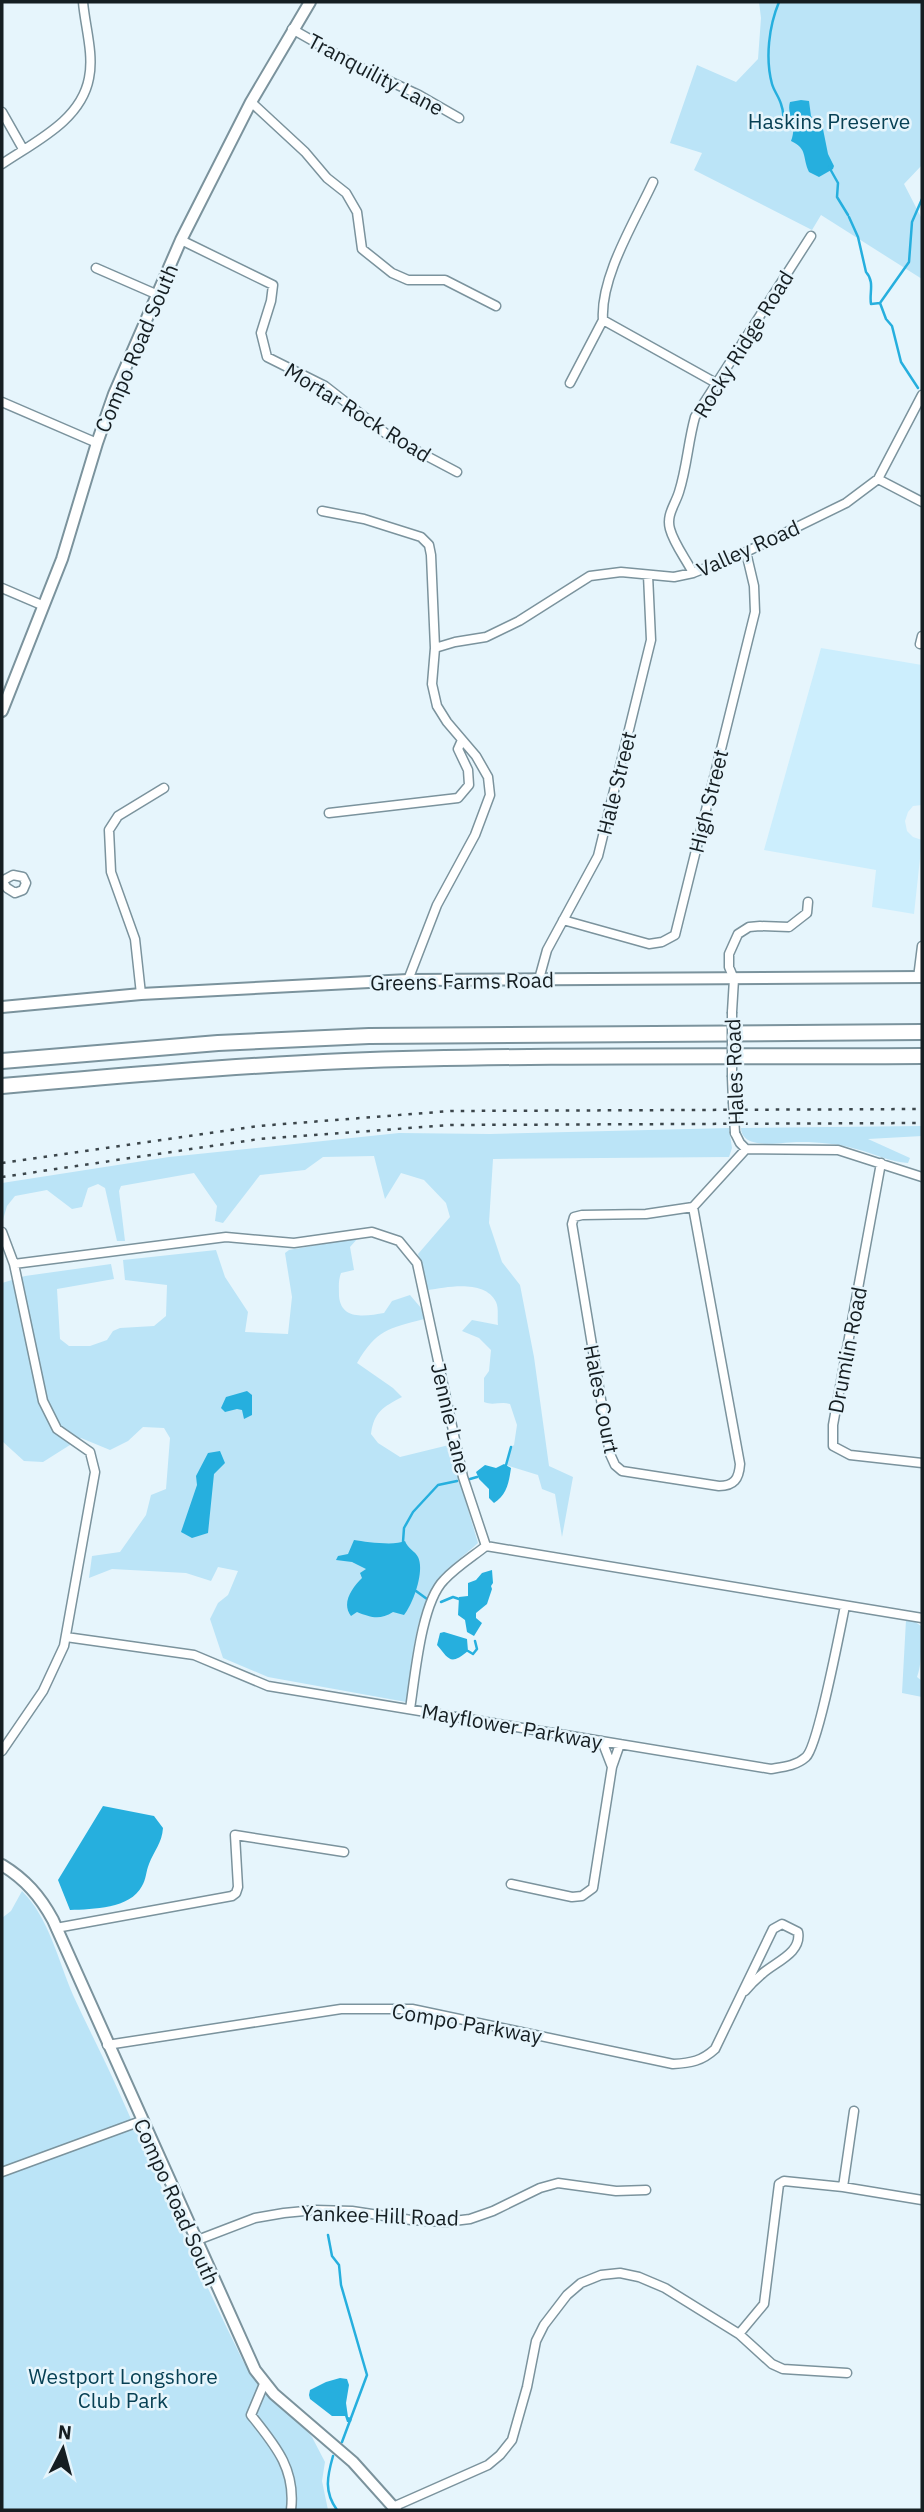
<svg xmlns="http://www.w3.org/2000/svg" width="924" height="2512" viewBox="0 0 924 2512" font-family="'IBM Plex Sans',sans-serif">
<rect width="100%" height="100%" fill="#e6f5fc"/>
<!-- built -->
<path fill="#cceefd" d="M821,648l101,17v140l-9,1 -5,6 -3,9 2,10 6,6 9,3 -8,74 -42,-7 4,-37 -112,-20z"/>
<!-- green -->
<path fill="#bbe4f7" d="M759,2h163v163l-18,19 18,35v60l-101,-64 -9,15 -118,-60 8,-17 -32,-10 27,-78 39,17 22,-23 3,-41z
M922,1126v10l-54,3 42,19 -2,5c-18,-1 -35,-10 -52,-14 -17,-5 -36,-7 -54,-7 -17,-1 -60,10 -61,-14z
M729,1128l3,20 -3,9 -236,2 -4,64 13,39 18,23 14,72 15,109 24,11 -11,60 -7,-43 -13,-5 -4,-14 -32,-10 5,-18 3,-2 3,-20 -7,-21c-9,-3 -17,2 -26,-2v-24l5,-7 2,-21 -12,-12 -17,-7 10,-11 26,5c-1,-6 1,-17 -2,-23 -11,-23 -49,-15 -68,-12l-10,-36 32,-37 -4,-14 -22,-23 -23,-7 -16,26 -11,-43 -51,1 -18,13 -45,5 -37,48 -8,-2 2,-15 -23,-33 -73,13 -2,5 6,50h-8l-12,-53 -7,-4 -10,4 -6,19 -10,2 -25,-19 -32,6 -8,10 -5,17v-40l167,-26 230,-24 91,1z
M358,1238l-8,9 4,23 -13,3c-3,8 -2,15 -2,23 2,25 28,20 45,17l8,-12 18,-6 11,13 3,11c-36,10 -47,10 -67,44l36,25 9,9c-19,10 -28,15 -31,37l7,9 22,14 49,-12 29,98c-13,12 -30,24 -40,37 -25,34 -25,83 -32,122l-138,-25 -45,-19 -13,-39 8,-16 10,-8 10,-24 -20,-4 -7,14 -25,-8 -74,-4 -23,9 3,-22 28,-4 26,-37 5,-20 15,-6 4,-51 -6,-10 -21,-1 -15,14 -18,9 -29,-12 -38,24 -19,-1 -22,-20v-158l23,-7 86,-12 3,15 -57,10 3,50 9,7h21l17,-6 6,-9 7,-3 34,-2 12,-10 1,-31 -42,-5 -2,-20 93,-10 9,27 23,35 -3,20 43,2 4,-37 -7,-44 4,-3z
M906,1620l8,1 7,5c-1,19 2,34 -4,51l5,4v16l-20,-4z
M22,1891c27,27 36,69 51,104 13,29 28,57 41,86 42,94 83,187 129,280l15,23 40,36 14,17 13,25 -3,19 6,29h-326v-592l9,-7z"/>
<!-- water -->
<path fill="#26afde" d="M801,100l8,1 2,15 12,13 5,25 6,12 -1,3 -14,8 -10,-5c-7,-15 -1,-23 -18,-31 7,-18 -5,-26 -1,-39z
M247,1391l5,4v20l-8,4 -2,-9 -5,-1 -12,3 -4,-4 5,-11z
M220,1451l5,12 -11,11 -6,59 -16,5 -11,-6 16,-47 -1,-9 12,-23z
M504,1464l7,4c-2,14 -4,27 -17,35l-5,-5v-9l-10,-10 -3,-7 9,-7 11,3z
M354,1540c12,2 41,6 51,1 3,8 10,10 13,16 7,14 -5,47 -14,58l-11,-3c-13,8 -21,6 -36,0l-6,4c-10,-13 1,-28 11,-38l-2,-5 6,-4 -14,-7 -16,-2 2,-4 10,-2z
M492,1570l1,13 -2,3 1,3 -5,15 -11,9v5l6,5 -8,13 -7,-4 -2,-12 -7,-5 1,-18 9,-1v-13l8,-3 6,-7z
M444,1632l23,7 1,12c-18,15 -19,8 -31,-6l3,-12z
M103,1806l51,10 9,12c-1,15 -9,23 -14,36 -3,7 -3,16 -7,22 -12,23 -49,23 -72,24l-12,-30z
M340,2378l7,1 2,6 -3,18 2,14 4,1 -1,4h-4l-2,-6h-13l-22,-17 -1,-4 1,-5 16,-8z"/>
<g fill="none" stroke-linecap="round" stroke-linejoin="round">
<!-- stream -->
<path stroke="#26afde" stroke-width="2.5" d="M779,2c-10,24 -14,56 -7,82 2,7 7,13 9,20 6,16 -4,16 15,26
M829,167l9,16 -1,14 11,18
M849,217l9,20 8,35c9,10 3,21 5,32l9,-1
M918,388l-17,-26 -9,-36 -6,-7 -6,-16 29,-41 3,-40 10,-23
M506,1465l5,-18
M470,1479l7,-2
M403,1542l1,-14 9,-16 25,-27 19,-4
M416,1591l11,8
M441,1602l12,-5 6,2
M468,1651l5,3 4,-5 -2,-8
M328,2235l4,21 7,9 2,20 26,90 -25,67
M333,2456c-6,21 -9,36 4,54"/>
<defs>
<path id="street" d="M292,29l65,37 62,29 40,23
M251,102l54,50 22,26 19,15 11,19 5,37 30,24 16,7h37l51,26
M2,112l21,37
M2,164c32,-22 79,-43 87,-86 5,-24 -4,-52 -6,-76
M181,240l92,45 -2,16 -10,32 6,24 58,29 64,50 68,36
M96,268l62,27
M603,320c-3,-43 32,-99 50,-138
M603,320l113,63
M570,383l33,-63
M2,402l95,41
M878,479l44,23
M322,511l42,8 57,18 8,8 2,10 4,93 -3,36 5,22 10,16 29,34 12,21 2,18 -15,40 -38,70 -29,75
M693,573c-7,-14 -19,-29 -23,-44 -4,-14 5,-24 9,-37 8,-25 9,-50 16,-75l116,-181
M2,588l42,18
M920,644l2,-8
M435,648l20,-6 31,-5 33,-16 71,-45 31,-4 53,5 19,-4 53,-21 100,-49 32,-24 44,-84
M329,813l129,-15 11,-13 -1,-15 -10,-21 4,-9
M2,881l5,7 8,5 8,-3 3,-7 -3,-6 -10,-2 -11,6
M563,920l86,24 13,-2 13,-7 80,-323 -1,-26 -8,-34
M918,978l4,-32
M539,979l8,-29 51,-94 53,-216 -3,-65
M141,994l-6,-55 -24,-67 -2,-42 9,-14 46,-28
M732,1012l2,-33 -5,-12v-13l9,-20 11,-7 11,-1 29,1 18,-14 1,-11
M732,1077l1,25
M735,1133l5,10 6,6 92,1 84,27
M881,1163l-48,262v21l17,9 72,8
M693,1207l47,257c-1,15 -6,22 -21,22l-97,-15 -7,-6 -5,-11 -38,-230 2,-7 8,-2 64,-1 47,-7 53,-58
M2,1232l12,32 29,137 14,28 33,23 5,20 -31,174 -21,45 -41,60
M14,1264l212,-27 68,6 78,-11 27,9 18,22 46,214 23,69 436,72
M66,1637l128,18 74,31 503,83c12,-2 25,-3 35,-12 12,-11 34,-127 39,-151
M410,1709c5,-32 11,-106 34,-129 12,-13 28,-23 42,-34
M602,1741l10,26
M511,1884l61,13 10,-1 11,-8 19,-121 8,-23
M56,1928l176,-32 4,-3 2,-6 -3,-52 109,17
M107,2045l234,-36h71l261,55c18,-1 29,-3 42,-15l58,-120 9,-5 16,8c4,21 -23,30 -36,42 -6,5 -12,11 -17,17
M2,2172l139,-51
M843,2187l11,-76
M195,2241l60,-23 29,-5 31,-3 37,1 59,9 34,2 25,-3 23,-8 47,-23 18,-5 58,8 30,-1
M739,2334l25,-30 15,-120 5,-3 59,6 79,13
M264,2384l-13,31c24,30 45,54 40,95
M393,2507l95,-42 12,-10 12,-15 15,-53 9,-46 8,-16 23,-30 14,-12 20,-8 19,-2 19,4 26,11 74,46 33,30 11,5 64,4"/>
<path id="secondary" d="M2,711l60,-152 35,-116 17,-49 67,-154 70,-138 59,-100
M2,1007l139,-13 267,-14 514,-3
M2,1865c23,14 38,31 51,55l202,450 19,24 79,68 43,48"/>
<path id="highway" d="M2,1061l216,-18 151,-7 553,-4
M2,1086c114,-10 228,-20 343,-25 192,-7 385,-4 577,-5"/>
</defs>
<!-- street casing -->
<use href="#street" stroke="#7b939d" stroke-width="11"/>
<!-- secondary casing -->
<use href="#secondary" stroke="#7b939d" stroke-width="14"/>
<!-- highway casing -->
<use href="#highway" stroke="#7b939d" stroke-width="18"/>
<!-- street -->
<use href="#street" stroke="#fff" stroke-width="8"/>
<!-- secondary -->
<use href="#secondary" stroke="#fff" stroke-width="10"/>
<!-- highway -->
<use href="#highway" stroke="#fff" stroke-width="14"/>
<!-- rail -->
<path stroke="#3c464b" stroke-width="2.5" stroke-dasharray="3.5 7" stroke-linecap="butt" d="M2,1163l256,-37 193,-15 471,-2
M2,1177l257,-38 192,-14 471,-2"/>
<defs>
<path id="street-bridge" d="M732,1012v65
M733,1102l2,31"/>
</defs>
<!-- street-bridge casing -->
<use href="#street-bridge" stroke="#7b939d" stroke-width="11" stroke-linecap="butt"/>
<!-- street-bridge -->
<use href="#street-bridge" stroke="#fff" stroke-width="8"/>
</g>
<g text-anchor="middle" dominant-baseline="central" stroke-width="5" stroke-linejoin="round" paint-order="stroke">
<!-- street labels -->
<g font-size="21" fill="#151e22" stroke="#e6f5fc">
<text transform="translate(376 74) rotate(28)">Tranquility Lane</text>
<text transform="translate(743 344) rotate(-58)">Rocky Ridge Road</text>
<text transform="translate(136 348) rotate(-67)">Compo Road South</text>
<text transform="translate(358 412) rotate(32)">Mortar Rock Road</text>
<text transform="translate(748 548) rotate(-24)">Valley Road</text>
<text transform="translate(616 783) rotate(-76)">Hale Street</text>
<text transform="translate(708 801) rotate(-76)">High Street</text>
<text transform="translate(462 981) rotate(-1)">Greens Farms Road</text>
<text transform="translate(734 1072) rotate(-92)">Hales Road</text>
<text transform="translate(847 1350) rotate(-79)">Drumlin Road</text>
<text transform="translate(602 1399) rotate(79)">Hales Court</text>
<text transform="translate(451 1418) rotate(77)">Jennie Lane</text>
<text transform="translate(512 1726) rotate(10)">Mayflower Parkway</text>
<text transform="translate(467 2023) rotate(10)">Compo Parkway</text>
<text transform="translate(177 2202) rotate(66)">Compo Road South</text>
<text transform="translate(380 2215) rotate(2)">Yankee Hill Road</text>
</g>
<!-- park labels -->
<g font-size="21" fill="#074054" stroke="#e6f5fc">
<text x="829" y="121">Haskins Preserve</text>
<text x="123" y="2376">Westport Longshore<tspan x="123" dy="24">Club Park</tspan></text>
</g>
</g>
<!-- border -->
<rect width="924" height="2512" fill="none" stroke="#151e22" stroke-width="7"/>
<!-- north arrow -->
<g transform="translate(63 2449) rotate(6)" stroke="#e6f5fc" stroke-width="5" paint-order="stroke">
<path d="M0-5L12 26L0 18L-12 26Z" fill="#151e22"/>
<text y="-10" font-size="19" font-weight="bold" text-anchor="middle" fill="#151e22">N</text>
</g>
</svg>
